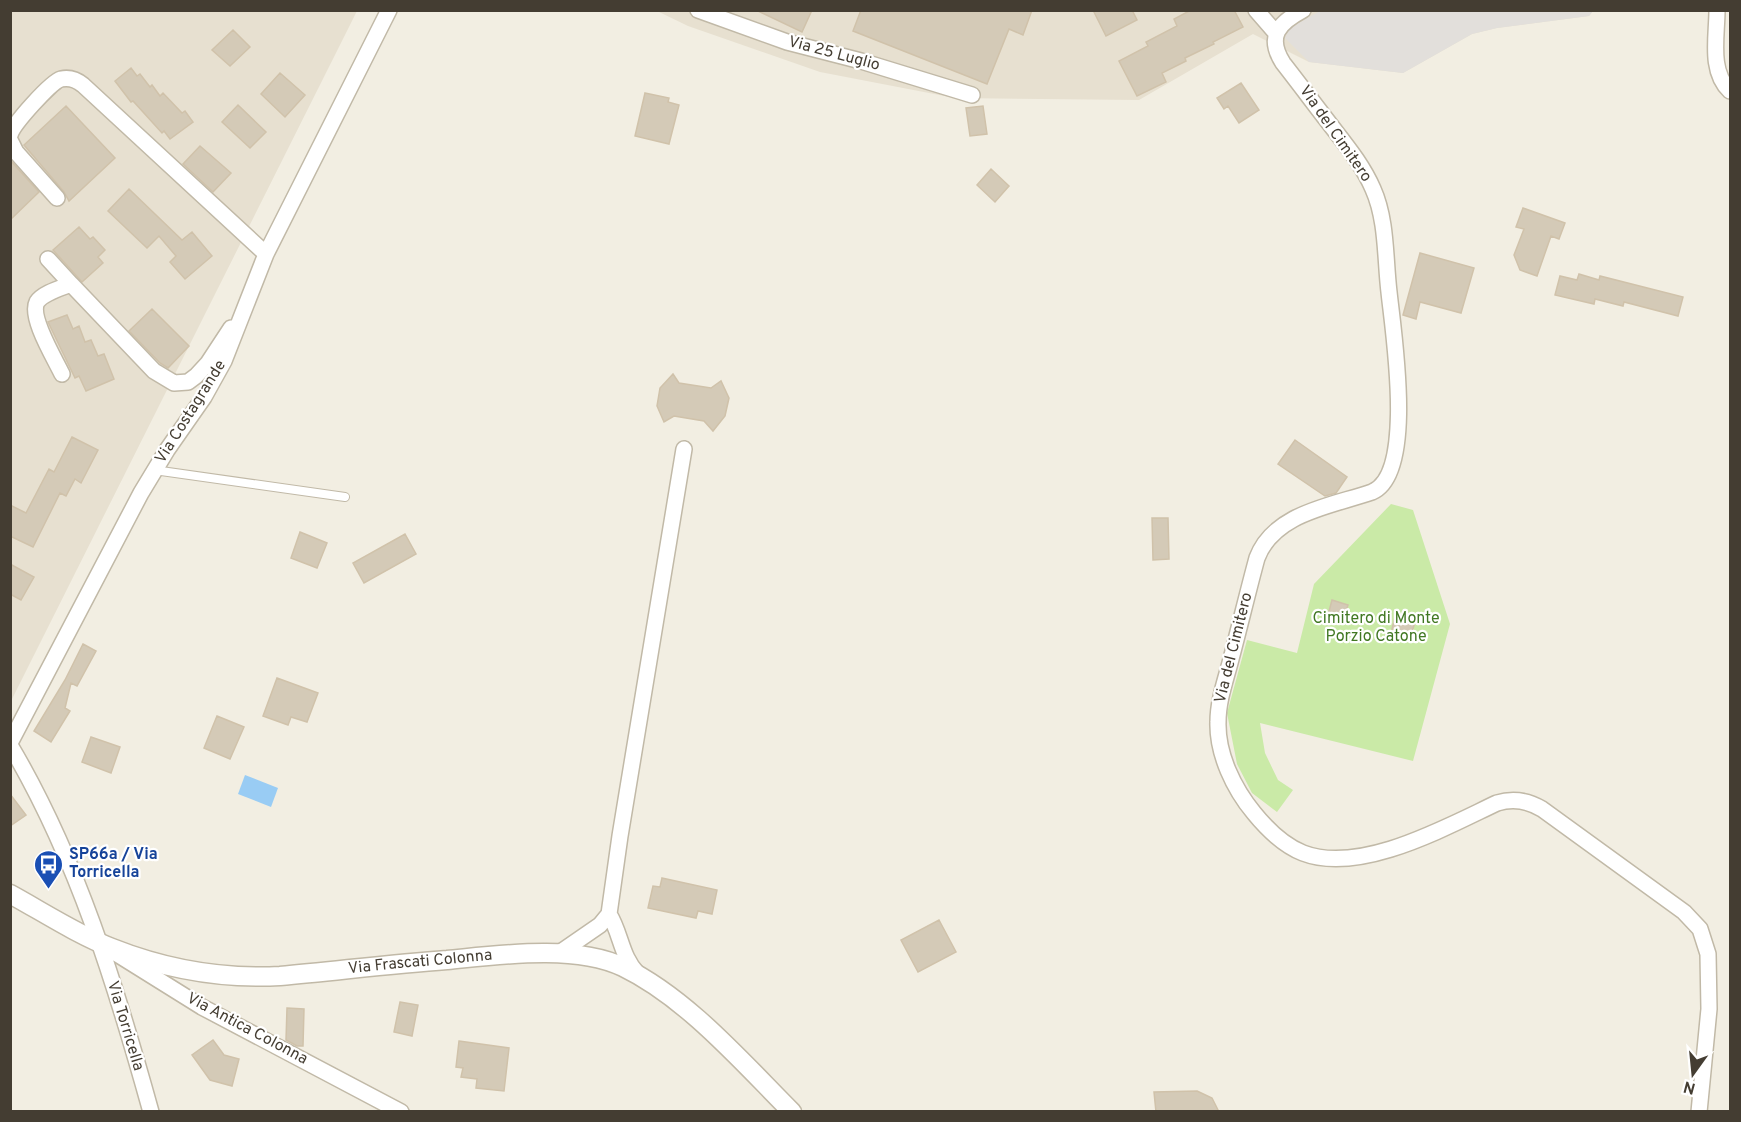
<svg xmlns="http://www.w3.org/2000/svg" width="1741" height="1122" viewBox="0 0 1741 1122" font-family="Overpass,sans-serif">
<rect width="100%" height="100%" fill="#f2eee2"/>
<!-- residential -->
<path fill="#e7e0d0" d="M11,11h346l-346,690z
M657,11h936l-4,5 -92,12 -25,6 -69,39 -94,-11 -56,-28 -114,66 -184,-2 -135,-26 -132,-46z"/>
<!-- green -->
<path fill="#caeaa7" d="M1391,504l22,6 37,114 -37,137 -153,-38 5,30 13,27 15,10 -16,22 -25,-19 -15,-29 -10,-51 20,-73 50,13 17,-69z"/>
<!-- parking -->
<path fill="#e2dfdb" d="M1320,11v-1l273,1 -4,5 -92,12 -25,6 -69,39 -94,-11 -24,-24 5,-10z"/>
<!-- water -->
<path fill="#99ccf4" d="M245,775l33,13 -7,19 -33,-13z"/>
<!-- building -->
<path fill="#d4cab7" stroke="#d0c2aa" stroke-width="1.5" d="M756,10h56l-10,22z
M861,10h171l-9,25 -14,-6 -22,55 -134,-53z
M1093,10h39l5,10 -31,16z
M1191,10h43l9,17 -30,15 1,2 -29,14 1,3 -24,12 4,9 -29,14 -18,-35 29,-15 -2,-4 31,-16 -3,-7z
M233,30l17,17 -20,19 -18,-16z
M131,68l6,8 3,-2 10,13 2,-2 8,11 3,-3 19,20 3,-2 8,11 -23,17 -6,-8 -2,2 -29,-32 -2,1 -16,-21z
M280,73l25,22 -20,22 -24,-23z
M1241,83l18,27 -20,13 -11,-17 -4,3 -7,-11z
M645,93l24,5 -1,4 11,3 -10,39 -34,-8z
M238,105l28,27 -16,16 -28,-26z
M66,106l49,52 -46,43 -5,-9 -40,-47z
M983,106l4,28 -17,2 -4,-28z
M200,146l31,27 -18,19 -30,-28z
M10,160l29,32 -29,28z
M991,169l18,17 -14,16 -18,-17z
M129,189l53,51 10,-8 20,24 -27,23 -15,-17 6,-6 -17,-20 -12,12 -39,-37z
M1523,208l42,15 -6,16 -8,-3 -14,40 -17,-6 -6,-15 10,-26 -8,-2z
M79,227l11,12 3,-2 12,13 -7,7 5,6 -21,19 -29,-32z
M1420,253l54,15 -13,45 -41,-11 -4,17 -13,-4z
M1579,274l20,6 1,-4 83,21 -5,19 -54,-14 -1,4 -28,-7 -1,5 -39,-9 5,-19 17,4z
M152,309l37,37 -21,22 -8,-5 -31,-32z
M67,315l6,14 6,-3 6,16 6,-2 7,16 6,-2 10,25 -28,12 -7,-15 -4,2 -27,-56z
M673,374l6,9 32,5 10,-7 8,17 -4,18 -12,15 -9,-10 -30,-5 -10,6 -7,-16 3,-18z
M72,437l26,13 -17,33 -6,-4 -9,17 -6,-3 -27,54 -23,-11v-31l16,8 23,-44 5,3z
M1295,440l52,37 -11,16 -11,3 -47,-32z
M1152,518h16l1,41 -16,1z
M300,532l27,11 -10,25 -26,-10z
M405,534l11,20 -52,29 -11,-20z
M10,564l24,13 -13,23 -11,-6z
M1332,600l16,5 -5,15 -15,-5z
M1396,613l20,6 -5,16 -19,-6z
M83,644l13,7 -19,35 -6,-3 -6,25 5,3 -19,31 -17,-11 31,-51z
M277,678l41,15 -11,29 -16,-5 -3,8 -25,-9z
M217,716l27,11 -14,32 -26,-11z
M91,737l29,10 -9,26 -29,-11z
M10,794l16,21 -16,11z
M662,878l55,12 -5,24 -14,-3 -2,7 -48,-10 5,-22 7,1z
M939,920l17,32 -38,20 -17,-32z
M400,1002l18,3 -6,31 -18,-4z
M287,1008l17,1 -1,37h-6l-11,-6z
M213,1040l11,15 15,4 -7,27 -22,-6 -18,-25z
M459,1041l50,7 -5,43 -28,-3 1,-9 -16,-2 2,-9 -7,-1z
M1197,1091l15,7 7,14h-63l-2,-20z"/>
<g fill="none" stroke-linecap="round" stroke-linejoin="round">
<defs>
<path id="service" d="M154,470l191,27"/>
<path id="minor" d="M698,10l89,32 74,19 111,34
M1256,10l20,23
M1303,10c-24,13 -37,26 -20,53 18,23 35,46 53,69 14,18 28,36 37,57 14,31 12,70 16,103 4,39 27,182 -17,200 -41,14 -98,21 -115,66 -9,33 -17,67 -26,101 -5,20 -13,41 -13,63 -1,32 16,67 36,91 13,16 29,32 49,40 57,22 143,-26 194,-50 16,-5 30,-3 45,6l142,103 16,17 8,25 1,55 -10,103
M1717,10c0,27 -8,61 13,81
M10,135c3,-11 41,-53 51,-56 9,-2 16,1 22,6l183,169
M10,140l6,12 41,46
M48,259l23,25
M62,374c-7,-15 -33,-57 -25,-72 6,-9 24,-14 34,-18l83,87 20,12 14,-1 8,-6 12,-13 23,-35
M10,743l131,-250 26,-43 37,-53 20,-36 42,-107 123,-244
M10,745c67,113 106,241 141,367
M609,914c12,19 12,43 29,60
M117,954l85,53 199,105
M558,954l42,-29 9,-11 11,-78 64,-387"/>
<g id="tertiary">
<path id="s1" d="M10,894c33,18 68,41 102,54 53,21 111,31 168,28 56,-5 111,-12 167,-16 52,-5 128,-16 176,7 64,31 119,95 169,145"/>
</g>
</defs>
<!-- service casing -->
<use href="#service" stroke="#c1b9a7" stroke-width="10"/>
<!-- minor casing -->
<use href="#minor" stroke="#c1b9a7" stroke-width="18"/>
<!-- tertiary casing -->
<use href="#tertiary" stroke="#c1b9a7" stroke-width="21"/>
<!-- service -->
<use href="#service" stroke="#fff" stroke-width="8"/>
<!-- minor -->
<use href="#minor" stroke="#fff" stroke-width="15"/>
<!-- tertiary -->
<use href="#tertiary" stroke="#fff" stroke-width="18"/>
</g>
<!-- icons -->
<defs>
<symbol id="bus-pin" viewBox="-11 -11 22 30"><path d="M0 17L-7.5 6A9.5 9.5 0 1 1 7.5 6Z" fill="#1a4fb4" stroke="#fff"/><path d="M-5-6H5V4H4V6H2V4H-2V6H-4V4H-5ZM-3.5-4V0h7V-4ZM-3.5 1.2v1.5H-2V1.2ZM2 1.2v1.5H3.5V1.2Z" fill="#fff"/></symbol>
</defs>
<g fill-rule="evenodd">
<use href="#bus-pin" x="32" y="848" width="33" height="45"/>
</g>
<g text-anchor="middle" dominant-baseline="central" stroke-width="4.5" stroke-linejoin="round" paint-order="stroke">
<!-- street labels -->
<g font-size="16" fill="#443d32" stroke="#fff">
<text transform="translate(834 54) rotate(15)">Via 25 Luglio</text>
<text transform="translate(1335 134) rotate(55)">Via del Cimitero</text>
<text transform="translate(191 412) rotate(-58)">Via Costagrande</text>
<text transform="translate(1234 648) rotate(-76)">Via del Cimitero</text>
<text stroke="none"><textPath href="#s1" startOffset="428">Via Frascati Colonna</textPath></text>
<text transform="translate(125 1026) rotate(73)">Via Torricella</text>
<text transform="translate(247 1029) rotate(28)">Via Antica Colonna</text>
</g>
<!-- park labels -->
<g font-size="16" fill="#417823" stroke="#fff">
<text x="1376" y="619">Cimitero di Monte<tspan x="1376" dy="18">Porzio Catone</tspan></text>
</g>
<!-- transit labels -->
<g font-size="16" font-weight="bold" fill="#164399" stroke="#fff" text-anchor="start">
<text x="69" y="855">SP66a / Via<tspan x="69" dy="18">Torricella</tspan></text>
</g>
</g>
<!-- border -->
<rect width="1741" height="1122" fill="none" stroke="#443d32" stroke-width="24"/>
<!-- north arrow -->
<g transform="translate(1693 1074) rotate(195)" stroke="#ffffff" stroke-width="4.5" paint-order="stroke">
<path d="M0-4.5L10 22L0 15L-10 22Z" fill="#443d32"/>
<text y="-9" font-size="16" font-weight="bold" text-anchor="middle" fill="#443d32">N</text>
</g>
</svg>
